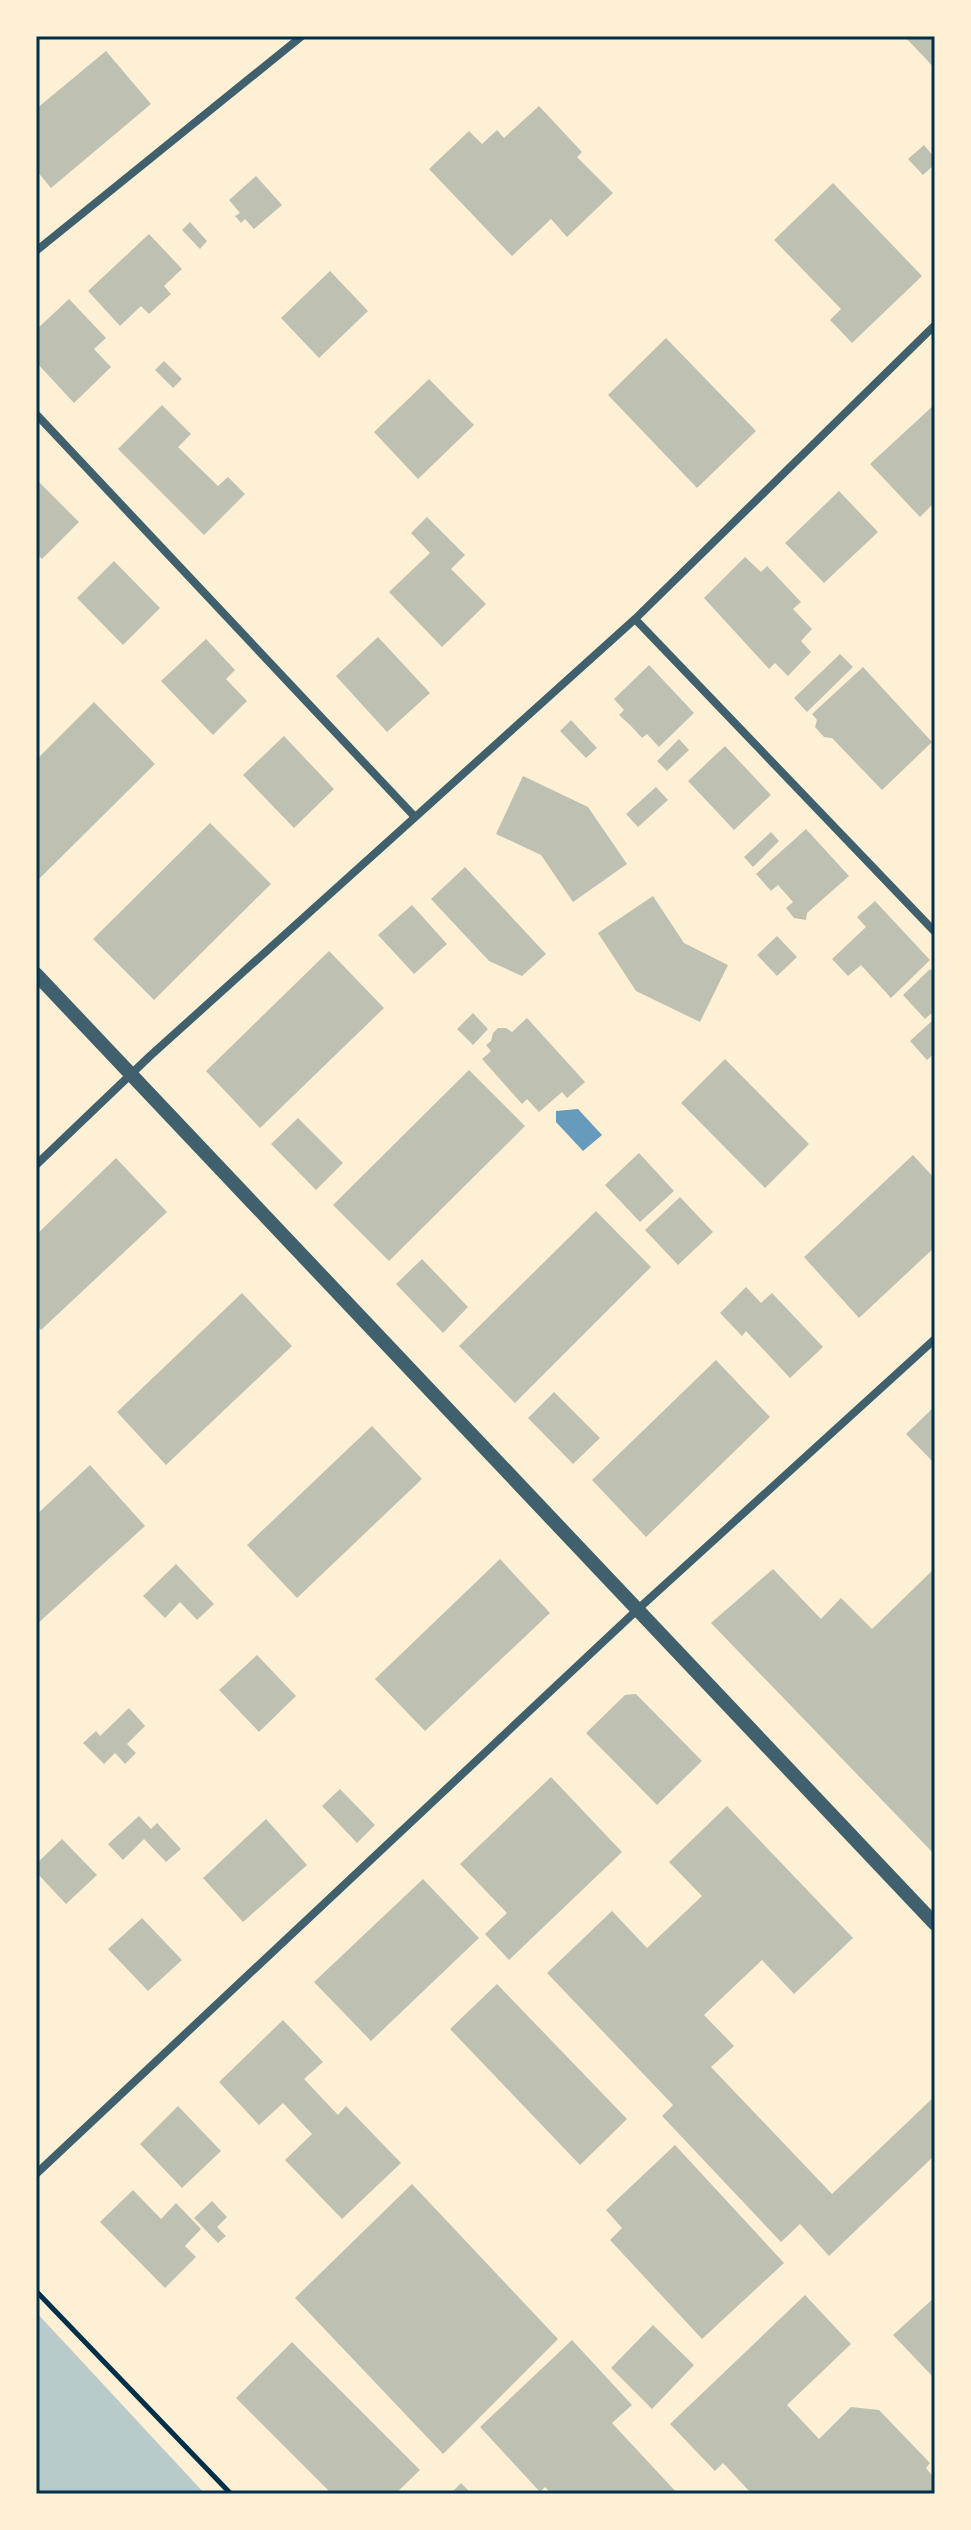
<svg xmlns="http://www.w3.org/2000/svg" width="971" height="2530" viewBox="0 0 971 2530" font-family="'Zilla Slab',serif">
<rect width="100%" height="100%" fill="#fdf0d5"/>
<!-- green -->
<path fill="#b9caca" d="M36,2312l169,182h-169z"/>
<!-- water -->
<path fill="#669bbc" d="M578,1109l24,26 -19,16 -27,-29v-11z"/>
<!-- building -->
<path fill="#bec0b2" d="M904,36h31v33l-9,-10z
M106,51l45,53 -100,84 -15,-18v-61z
M539,106l43,46 -5,5 36,36 -46,44 -16,-18 -39,37 -83,-87 40,-38 13,13 15,-14 7,8z
M924,145l11,13v6l-12,11 -15,-16z
M256,176l26,29 -28,24 -9,-10 -4,4 -6,-7 5,-3 -11,-13z
M833,183l89,93 -70,67 -22,-23 11,-11 -67,-69z
M190,222l17,19 -7,8 -18,-19z
M149,234l33,35 -18,17 7,8 -22,20 -8,-8 -21,20 -32,-35z
M330,271l38,40 -49,47 -38,-40z
M69,299l37,39 -12,11 17,18 -37,36 -38,-41v-32z
M666,338l90,93 -59,57 -89,-93z
M164,361l18,18 -9,9 -18,-18z
M429,379l45,46 -56,54 -44,-47z
M935,404v102l-2,-2 -13,13 -50,-53z
M162,405l29,29 -13,13 40,39 10,-9 17,17 -41,41 -86,-86z
M36,479l43,43 -37,37 -6,-6z
M839,491l39,41 -54,51 -39,-40z
M427,517l38,38 -14,14 35,35 -44,43 -53,-55 41,-39 -19,-20z
M745,557l16,15 6,-6 34,36 -8,7 19,20 -11,12 10,11 -23,24 -13,-13 -6,6 -65,-71z
M114,561l46,47 -37,37 -46,-47z
M378,637l52,56 -43,39 -51,-56z
M206,639l29,31 -9,9 21,22 -34,34 -52,-54z
M840,654l13,13 -46,45 -13,-14z
M649,665l45,48 -35,34 -12,-13 -5,4 -11,-12 -12,-11 5,-5 -10,-11z
M863,667l69,75 -50,48 -50,-52 -8,-1 -9,-10 2,-7 -5,-6z
M94,702l61,62 -117,116 -2,-2v-118z
M571,720l26,28 -11,10 -26,-27z
M284,736l50,53 -40,39 -51,-53z
M679,739l10,11 -22,21 -10,-10z
M725,746l46,49 -37,35 -46,-49z
M523,776l65,31 39,57 -54,38 -32,-47 -45,-21z
M656,787l12,13 -30,27 -12,-13z
M210,823l61,61 -117,116 -61,-61z
M806,829l43,47 -42,37 -1,7 -12,-2 -8,-10 7,-6 -15,-17 -7,6 -15,-17z
M771,832l8,9 -26,26 -9,-10z
M465,867l81,87 -24,22 -33,-15 -58,-62z
M653,896l31,47 44,22 -28,57 -64,-31 -38,-58z
M875,901l55,59 -39,38 -30,-33 -13,11 -16,-17 34,-32 -9,-10z
M412,905l35,39 -33,30 -36,-39z
M777,936l20,21 -20,19 -20,-21z
M329,951l55,57 -124,120 -54,-57z
M930,969l5,6v35l-10,9 -22,-24z
M473,1013l15,16 -15,16 -16,-16z
M527,1018l58,64 -18,16 -5,-6 -23,20 -12,-13 -5,5 -40,-45 9,-8 -5,-6 5,-4 2,-8 5,-5h8l6,4z
M935,1018v35l-8,7 -17,-19z
M725,1059l84,85 -44,44 -84,-85z
M469,1070l56,56 -136,135 -56,-56z
M298,1118l45,45 -27,27 -45,-46z
M639,1153l35,38 -34,31 -35,-37z
M913,1155l22,24v68l-76,71 -55,-61z
M116,1158l51,54 -126,118 -5,-5v-90z
M680,1197l33,35 -35,33 -33,-35z
M596,1211l55,56 -136,136 -56,-57z
M422,1259l46,48 -25,26 -47,-49z
M746,1287l15,16 11,-10 51,54 -33,31 -44,-47 -4,5 -22,-23z
M242,1293l50,53 -126,119 -49,-53z
M716,1360l54,57 -124,120 -54,-57z
M554,1392l46,46 -27,26 -45,-46z
M935,1406v58l-29,-30z
M372,1426l50,53 -125,119 -50,-53z
M90,1465l55,61 -109,99v-110z
M500,1559l50,54 -125,118 -50,-52z
M176,1564l38,40 -17,16 -17,-18 -15,16 -22,-22z
M935,1568v287l-224,-232 62,-54 48,50 20,-21 31,31z
M257,1655l39,41 -37,36 -40,-42z
M636,1694l66,67 -45,44 -71,-72 39,-38z
M129,1708l16,18 -18,18 9,9 -11,11 -10,-11 -11,11 -21,-21 13,-12 4,5z
M551,1777l71,75 -113,108 -24,-26 22,-21 -47,-49z
M340,1789l35,36 -18,18 -35,-37z
M727,1806l126,132 -59,56 -32,-34 -58,55 30,31 -23,21 121,127 103,-98v59l-106,101 -29,-32 -19,18 -119,-126 11,-11 -126,-132 65,-62 35,37 55,-52 -33,-34z
M139,1816l12,13 6,-6 24,26 -15,13 -22,-23 -21,21 -15,-16z
M266,1819l41,46 -64,57 -40,-44z
M62,1839l35,36 -31,29 -30,-32v-8z
M423,1879l56,59 -108,103 -57,-59z
M142,1918l40,42 -34,31 -40,-42z
M497,1984l130,135 -47,46 -130,-136z
M283,2020l40,42 -19,17 34,36 8,-9 55,57 -59,56 -57,-59 27,-26 -29,-31 -24,22 -40,-43z
M178,2106l43,45 -39,37 -42,-44z
M675,2145l109,118 -82,76 -92,-99 12,-12 -16,-18z
M412,2184l146,155 -115,115 -148,-156z
M133,2190l28,29 15,-16 25,26 -16,17 11,11 -31,31 -65,-66z
M212,2201l15,16 -10,10 9,9 -8,7 -24,-25z
M805,2295l46,49 -64,61 32,34 32,-32 28,3 51,53 -4,5 9,11v15h-149v-2l-2,2h-32l-29,-31 -8,8 -45,-47z
M935,2297v82l-42,-44z
M653,2325l41,40 -42,44 -41,-41z
M572,2340l60,65 -20,18 66,71h-126l-7,-7 -5,5 -60,-65z
M292,2342l128,128 -25,24h-63l-96,-96z
M461,2483l11,11h-22z"/>
<g fill="none" stroke-linecap="round" stroke-linejoin="round">
<!-- path -->
<path stroke="#003049" stroke-width="5" d="M36,2291l195,203"/>
<!-- minor -->
<path stroke="#3f606c" stroke-width="8" d="M36,251l266,-215
M36,414l379,403
M635,619l300,313
M36,1165l114,-109 485,-437 300,-294
M36,2174l601,-564 298,-271"/>
<!-- tertiary -->
<path stroke="#3f606c" stroke-width="14" d="M36,974l899,950"/>
</g>
<!-- border -->
<rect width="971" height="2530" fill="none" stroke="#fdf0d5" stroke-width="76"/>
<rect x="38" y="38" width="895" height="2454" fill="none" stroke="#003049" stroke-width="3"/>
</svg>
